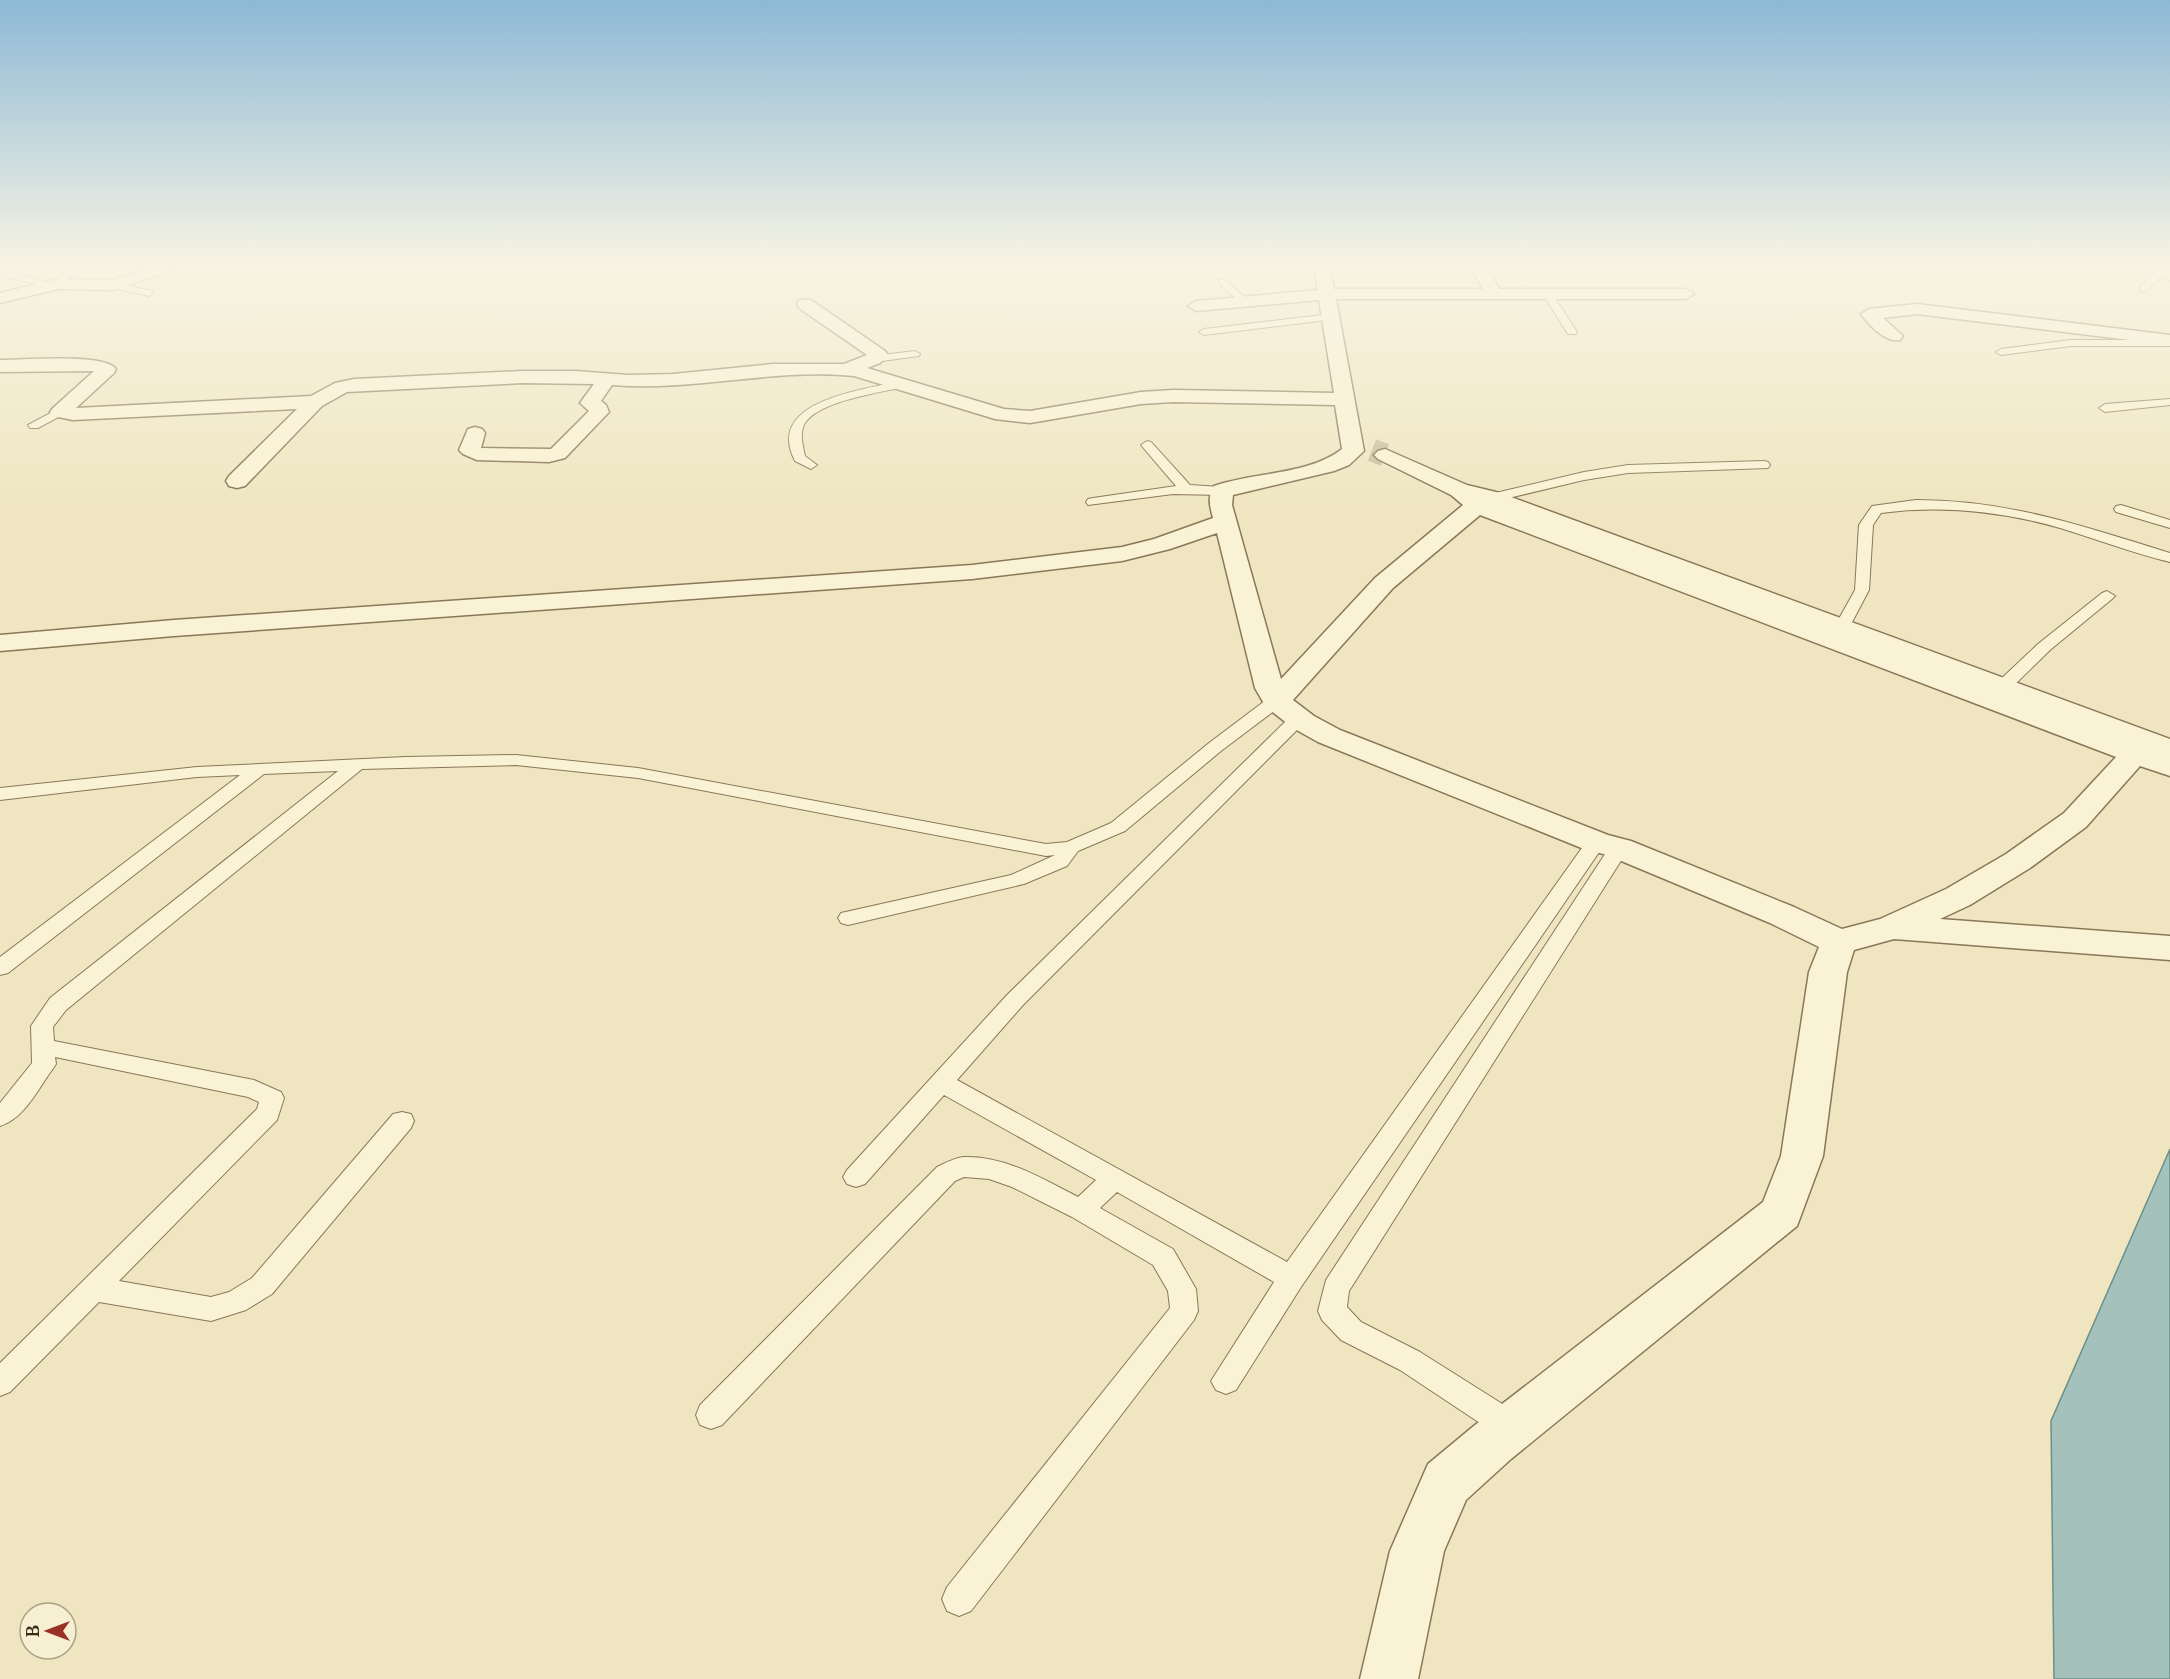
<svg xmlns="http://www.w3.org/2000/svg" width="2170" height="1679" viewBox="0 0 2170 1679" font-family="'Libre Baskerville',serif">
<rect width="100%" height="100%" fill="#efe6c1"/>
<!-- water -->
<path fill="#a4c1bb" stroke="#6b8f8a" stroke-width="1.5" d="M2170,1149v530h-116l-3,-258z"/>
<g fill="none" stroke-linecap="round" stroke-linejoin="round">
<!-- minor-tunnel -->
<path stroke="#cac1a0" stroke-width="23" stroke-dasharray="23 11" stroke-linecap="butt" d="M1372,450l13,5"/>
<defs>
<path id="service" d="M64,267h6l3,7 -12,12h-6l-2,-2 10,-11z
M301,267h14l-5,3z
M1406,267h10l5,8 -8,2z
M1569,267h10l6,6 -8,2z
M0,269l52,14 2,2 -5,3 -49,-13z
M2158,270l8,2 -20,19h-6v-4z
M1219,280h6l21,18v4h-6l-21,-18z
M113,282l39,9 2,2 -5,3 -39,-9 -2,-2z
M1545,292h6l26,40 -1,2h-8l-25,-40z
M1331,314l4,1v4l-131,16 -5,-3 5,-3z
M2071,340h99v6h-99l-70,9 -5,-3 5,-3z
M915,351l5,3 -1,2 -45,6 -5,-3 5,-3z
M903,381l6,3 -2,2c-26,7 -87,14 -102,37 -6,10 -2,23 0,33l12,9 -6,4 -16,-8c-32,-61 72,-72 108,-80z
M2170,399v6l-65,7 -6,-4 6,-4z
M60,408l4,2v4l-26,14h-8l-2,-3z
M1147,441l4,1 39,43 32,2 7,4 -7,4 -49,-1 -85,11 -2,-3 2,-3 5,-1 83,-12 -35,-41z
M1764,461l4,1 2,3 -2,3 -140,5 -44,7 -92,22 -7,-4 2,-3 97,-23 44,-7z
M1916,500c92,0 167,26 254,53v9c-37,-9 -74,-23 -110,-34 -60,-17 -118,-23 -179,-15l-8,12 -4,65 -29,55h-12l-2,-3 29,-52 4,-65 13,-19z
M2121,505l49,15v8l-54,-16 -2,-3 2,-3z
M2107,591l8,5 -3,3 -62,51 -52,51h-12l-2,-4 2,-4 52,-49 64,-51z
M1276,696l6,1 2,4 -2,4 -61,46 -96,80 -47,20 -11,15 -43,18 -176,41 -7,-2 -3,-5 3,-5 170,-38 44,-20 -9,1 -408,-78 -122,-13 -154,4 -296,241 -13,17 1,14 200,39 27,12 3,6 -7,22 -158,161 92,16 18,-5 23,-14 141,-164 9,-2 9,2 3,7 -3,7 -139,166 -26,16 -35,11 -112,-19 -89,90 -10,4v-33l257,-254 2,-7 -11,-5 -193,-40 1,7 -4,6c-14,19 -28,49 -52,56v-23l32,-40 -1,-37 19,-28 288,-227 -74,3 -256,199 -8,2v-18l240,-182 -43,2 -197,23v-12l197,-21 208,-10 111,-2 122,13 408,76 21,-2 44,-19 98,-80 61,-46z
M1298,714l6,1 3,4 -3,4 -281,282 -66,75 330,182 302,-424h14l3,4 -305,445 -65,103 -10,4 -10,-4 -5,-9 63,-99 -157,-90 -17,16 73,41 23,40 2,22 -4,9 -223,291 -12,5 -12,-5 -5,-12 5,-12 223,-279 -2,-17 -15,-26 -81,-48 -60,-30 -23,-8 -25,-2 -9,4 -233,244 -11,4 -11,-4 -4,-10 4,-10 237,-238c8,-4 18,-9 26,-10 41,-2 80,22 115,40l18,-17 -152,-85 -79,89 -9,3 -9,-3 -4,-7 4,-7 160,-175 285,-280z
M1619,842l7,2 3,4 -280,443 -2,16 14,15 59,30 103,65 4,10 -4,10 -11,4 -11,-4 -101,-67 -59,-30 -19,-20 -4,-9 8,-31 283,-432 3,-4z"/>
<path id="minor" d="M153,267h23l-3,3 -60,20 -55,-1 -58,14v-10l58,-14 54,1z
M1314,267h16l4,22h149l-12,-22h16l12,22h187l8,5 -8,5h-350l28,152 -15,14 -15,6 -101,24 -1,10 49,174 94,-101 88,-73 -12,-10 -73,-36 -4,-4 4,-4 7,-2 82,36 33,8 670,246v37l-30,-10 -54,61 -56,41 -60,37 -30,14 230,17v24l-276,-21 -40,11 -7,22 -24,184 -26,70 -286,233 -45,41 -22,51 -26,128h-58l30,-128 38,-87 47,-39 288,-223 18,-46 28,-184 10,-25 -49,-24 -163,-68 -23,-6 -266,-107 -25,-14 -27,-21 -11,-19 -38,-155 -47,16 -48,12 -150,18 -798,57 -174,15v-16l174,-15 798,-55 150,-18 32,-8 59,-21c-3,-11 -6,-22 1,-32 40,-14 95,-11 128,-37l-7,-44 -162,-3 -32,2 -111,19 -35,-4 -141,-43c-81,-8 -161,16 -242,9l-11,16 5,4 3,7 -44,46 -16,4 -72,-2 -14,-6 -4,-4 9,-21 7,-2 7,2 3,4 -4,15 70,1 38,-38 -9,-8 14,-19 -71,-1 -176,9 -25,14 -77,80 -8,2 -8,-2 -3,-5 3,-5 68,-67 -224,11 -20,-4 -3,-4 3,-4 41,-37 -94,1v-12c22,0 105,-7 116,9l-2,4 -38,35 235,-12 24,-13 19,-4 169,-8h52l53,4 45,-1 100,-10h71l23,-9 -68,-47 -2,-4 2,-4h12l74,51 3,4 -8,8 -13,5 137,41 26,2 111,-19 32,-2 161,3 -15,-93 -123,11 -8,-5 8,-5 122,-11zM1480,515l636,242 -52,56 -58,41 -60,35 -66,30 -38,10 -48,-22 -163,-66 -23,-6 -268,-105 -26,-14 -21,-16 100,-112z
M2142,267h22l6,2v11l-25,-10z
M1917,304l253,31v10l-253,-31 -34,4 20,18 -3,4c-14,3 -31,-15 -39,-26l8,-5z"/>
</defs>
<!-- service casing -->
<use href="#service" stroke="#897758" stroke-width="2"/>
<!-- minor casing -->
<use href="#minor" stroke="#897758" stroke-width="3"/>
<!-- service -->
<use href="#service" fill="#faf2d4" fill-rule="evenodd"/>
<!-- minor -->
<use href="#minor" fill="#faf2d4" fill-rule="evenodd"/>
</g>
<!-- sky -->
<linearGradient id="sky" x2="0" y2="1"><stop stop-color="#8db9d6"/><stop offset="0.53" stop-color="#f8f4e3"/><stop offset="1" stop-color="#f8f4e3" stop-opacity="0"/></linearGradient>
<rect width="2170" height="502" fill="url(#sky)"/>
<!-- north arrow -->
<g transform="translate(48 1631) rotate(270)"><circle r="28" fill="#f6efd1" stroke="#aaa189" stroke-width="1.5"/>
<path d="M0-4.5L10 22L0 15L-10 22Z" fill="#993127"/>
<text y="-9" font-size="16" font-weight="bold" text-anchor="middle" fill="#382d1d">B</text>
</g>
</svg>
